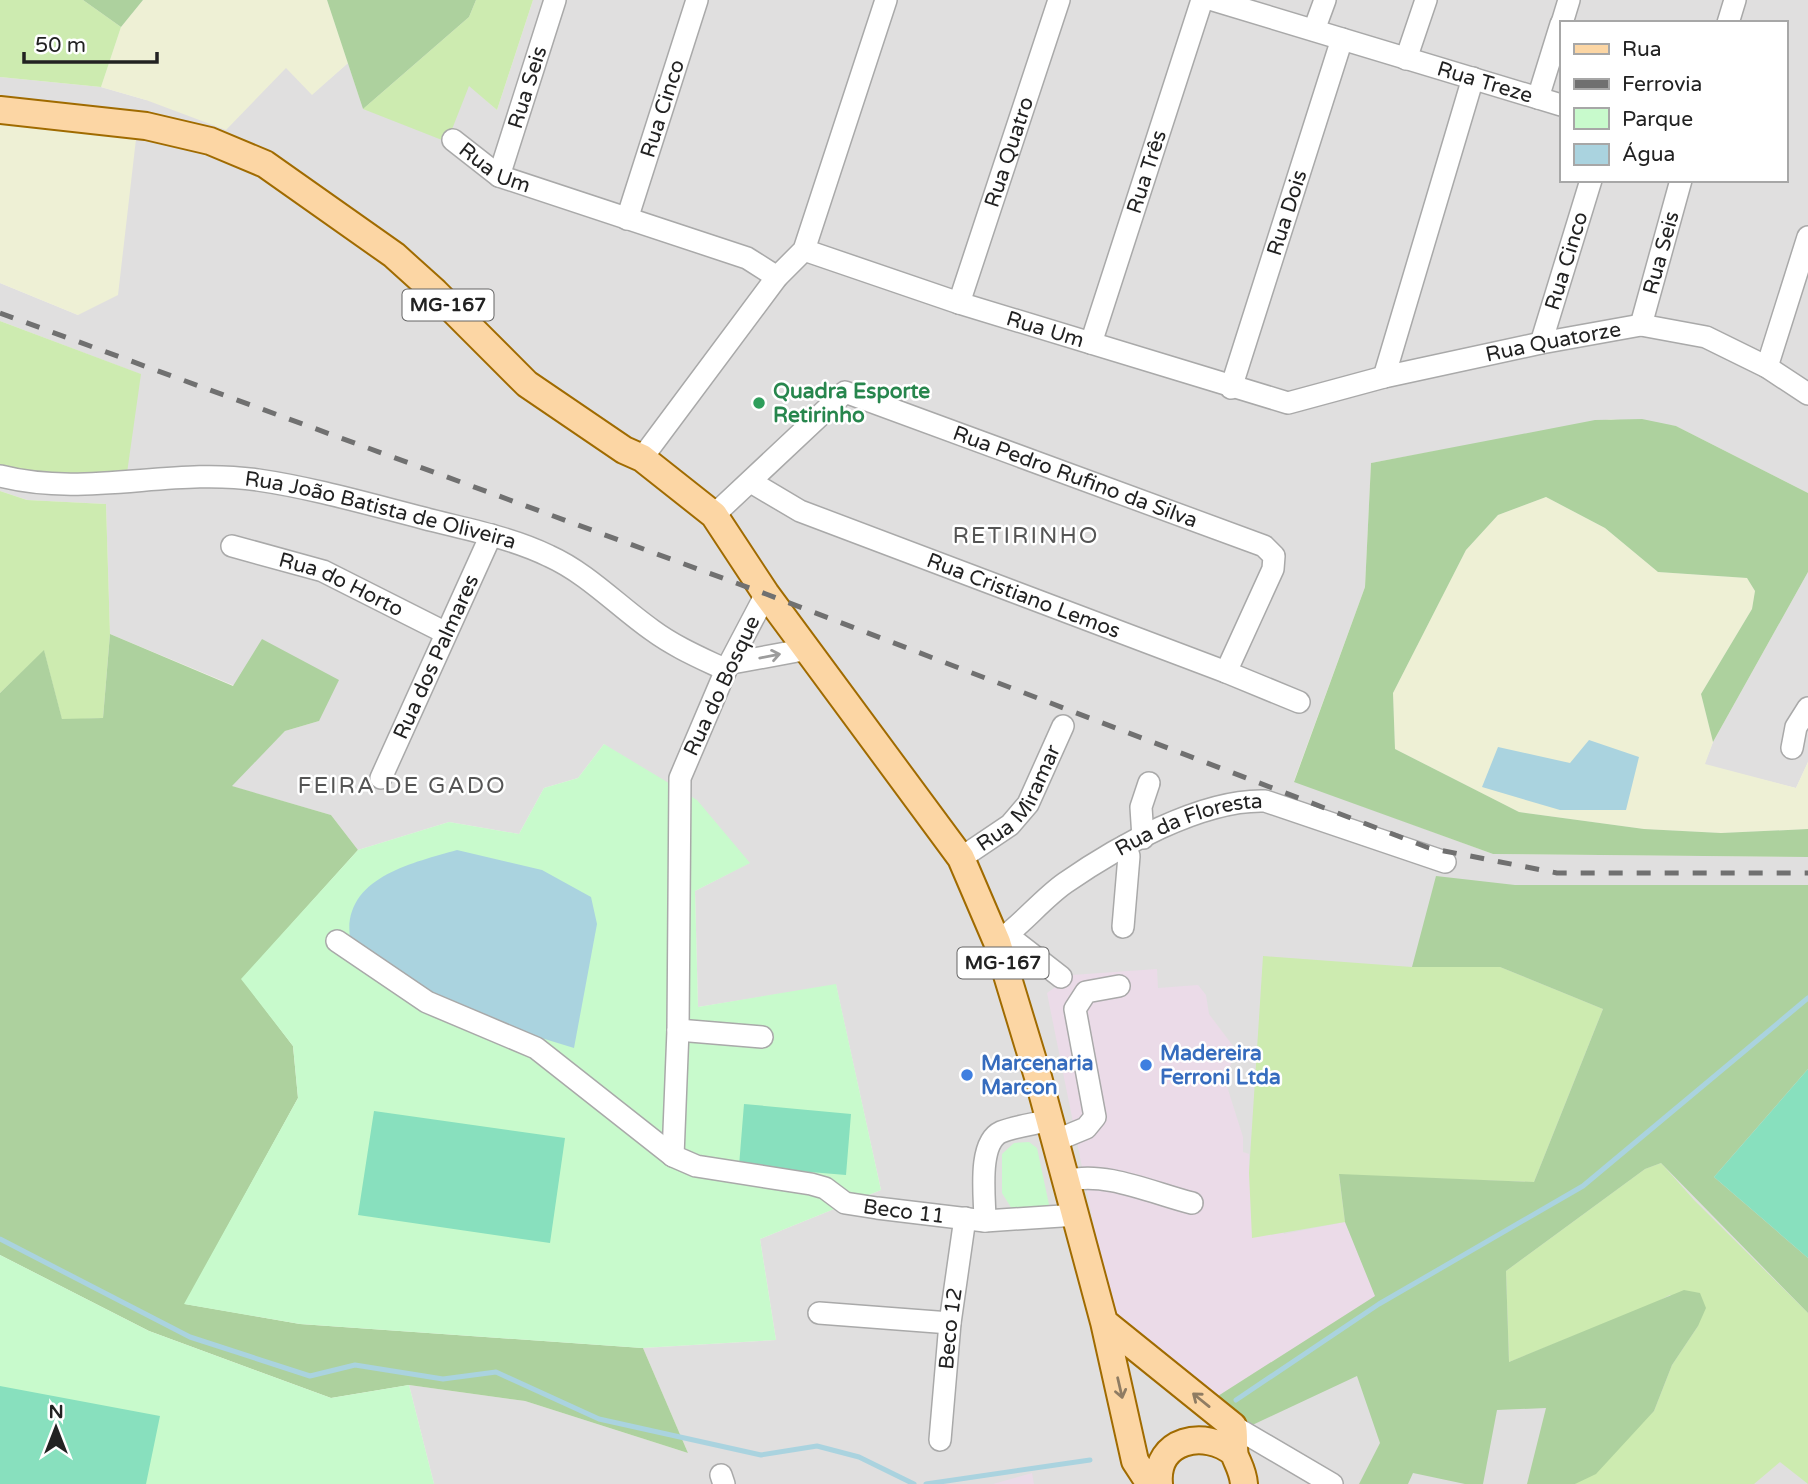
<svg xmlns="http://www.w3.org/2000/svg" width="1808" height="1484" viewBox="0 0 1808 1484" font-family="'Varela Round',sans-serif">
<rect width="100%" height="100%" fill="#f2efe9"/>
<!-- residential -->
<path fill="#e0dfdf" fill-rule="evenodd" d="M533,0h1275v493l-132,-67 -65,-7 -240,44 -6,124 -71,194 199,73 315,3v627h-1374l-25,-99 116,16 163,52 -45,-105 133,-8 -16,-101 121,-49 -45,-205 -138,22 -3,-116 54,-28 -145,-119 -26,34 -34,10 -25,46 -70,-12 -91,28 -27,-35 -100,-29 54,-55 34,-10 -209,-87 -4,-130 -79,-4 -27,-9v-25l140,-92 -140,-53v-38l78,32 57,-176 -135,-15v-47l101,10 45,13 141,-33 25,27 36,-31 15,46 106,-24 28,25zM1561,23h224v157h-224z
M1808,572v190l-12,26 -92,-23 9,-23z"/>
<!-- industrial -->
<path fill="#ebdbe8" d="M1157,969l1,19 40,-3 8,10 3,19 27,36 -11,30 18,57v15l6,2v19l35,61 61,-12 31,74 -169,107 -93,-77 -67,-333 25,-18z
M1032,1473l2,11h-41z"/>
<!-- farmland -->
<path fill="#eef0d5" d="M143,0h184l21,63 -36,32 -26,-27 -60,62 -80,-30 -45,-13 20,-60z
M0,124l136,15 -18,156 -40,20 -78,-32z
M1546,497l59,31 53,44 89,6 8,13 -3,18 -51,85 12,48 -8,22 91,24 12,-26v67l-87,4 -77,-4 -125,-17 -124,-63 -2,-56 73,-143 32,-35z"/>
<!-- grass -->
<path fill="#cdebb0" d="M0,0h83l38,27 -20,60 -101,-10z
M476,0h57l-36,110 -28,-24 -22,56 -84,-33 106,-92z
M0,321l141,53 -14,99 -93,4 -34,-11z
M0,491l27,9 79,4 4,130 -7,84 -41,2 -18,-69 -44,42z
M1263,956l149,11h88l103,42 -69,173 -195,-7 6,47 -93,16 -3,-65z
M1661,1163l33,37 114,113v171l-28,-22 -26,22h-179l79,-73 18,-46 26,-39 -28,-31 -15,8 -146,59 -3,-91 139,-102z"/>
<!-- forest -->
<path fill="#add19e" d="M83,0h60l-22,27z
M327,0h149l-7,17 -106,92z
M1642,419l34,7 132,67v79l-95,170 -12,-48 51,-85 3,-18 -8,-13 -89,-6 -53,-44 -59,-31 -48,18 -32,35 -73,143 2,56 124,63 125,17 77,4 87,-4v28l-315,-3 -199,-72 71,-195 6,-124 224,-43z
M110,634l123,52 29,-47 77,41 -20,41 -34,10 -53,55 99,29 27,35 -116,129 51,67 5,52 -113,206 115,20 343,24 45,105 -163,-52 -116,-16 -78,13 -182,-67 -149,-76v-562l44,-43 18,69 41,-1z
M1436,876l79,9h293v184l-94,108 94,81v55l-147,-150 -16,6 -139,102 3,91 175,-72 16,3 6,15 -8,18 -26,39 -18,46 -58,63 -21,10h-48l19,-76 -49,2 -14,74h-18l-52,-11 -5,11h-49l21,-41 -23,-67 -111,52 -39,-25 168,-107 -30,-74 -6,-48 195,8 69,-173 -103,-42h-88z"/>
<!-- park -->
<path fill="#c8facc" d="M604,744l93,56 53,63 -55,28 3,116 138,-23 45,206 -121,49 16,101 -134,8 -342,-24 -116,-20 114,-206 -5,-52 -52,-67 117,-129 91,-28 70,12 25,-46 34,-10z
M1029,1142l8,6 14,66 -39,-5 -10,-16v-39l12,-11z
M0,1255l149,76 182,67 78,-13 25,99h-434z"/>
<!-- pitch -->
<path fill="#88e0be" d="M1808,1069v189l-94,-81z
M744,1104l107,10 -5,61 -107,-9z
M374,1111l191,27 -15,105 -192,-28z
M0,1386l160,30 -14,68h-146z"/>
<!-- water -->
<path fill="#aad3df" d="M1589,740l50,17 -13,53h-66l-78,-23 16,-40 72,16z
M457,850l85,20 49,27 6,27 -23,124 -111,-34 -113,-76c-8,-60 62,-75 107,-88z"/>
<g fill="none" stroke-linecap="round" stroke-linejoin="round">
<!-- stream -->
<path stroke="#aad3df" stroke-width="5" d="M0,1239l190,98 120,39 45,-11 88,14 53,-7 103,47 162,36 56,-9 42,11 55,27
M1236,1400l143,-96 204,-118 225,-188
M926,1484l164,-24"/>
<defs>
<g id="minor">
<path id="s1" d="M1213,0l348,105"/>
<path d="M1562,23l7,-23"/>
<path d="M1728,23l7,-23"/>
<path d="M1314,30l11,-30"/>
<path d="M1406,59l20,-59"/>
<path d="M1538,98l23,-74"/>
<path id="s2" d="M453,140l46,36 248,82 30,19"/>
<path id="s3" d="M499,176l56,-176"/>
<path id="s4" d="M627,219l70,-219"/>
<path id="s5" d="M804,250l155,53 329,100 96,-26 157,-34 100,-18 65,12 61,30 41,27"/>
<path id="s6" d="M959,303l100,-303"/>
<path id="s7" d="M1641,325l40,-145"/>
<path id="s8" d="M1091,343l111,-343"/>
<path id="s9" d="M1541,343l50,-163"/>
<path d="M1767,367l41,-130"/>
<path d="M1384,377l89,-299"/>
<path id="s10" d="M1231,388l111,-349"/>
<path d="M642,458l135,-181 27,-27 82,-250"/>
<path id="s11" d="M0,476c86,22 172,-9 258,4 55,8 110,24 165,38 42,11 87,19 126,38 38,17 69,50 103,74 23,17 49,28 74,40"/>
<path id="s12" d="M751,482l49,29 426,161 73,30"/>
<path id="s13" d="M714,515l131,-123 419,154 10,10 -1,13 -47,103"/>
<path id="s14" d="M232,546l91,25 123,62"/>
<path id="s15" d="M766,594l-40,76 -46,108 -2,252 -5,126 23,10 115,18 14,4 20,15 32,5 108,13 92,-6"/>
<path d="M732,663l76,-14"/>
<path d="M1792,748l4,-21 12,-19"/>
<path id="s16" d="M381,778l110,-243"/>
<path d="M1143,838l-2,-31 8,-24"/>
<path id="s17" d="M961,858l49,-33 18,-21 35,-78"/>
<path d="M1123,927l6,-71 -4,-10"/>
<path d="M1007,935l54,42"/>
<path d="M337,941l90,61 109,46 137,108"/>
<path id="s18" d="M997,942c25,-17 44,-42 68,-59 52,-36 136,-84 200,-82l180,61"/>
<path d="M678,1030l84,7"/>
<path d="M1057,1140l29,-12 9,-11 -20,-108 11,-17 33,-6"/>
<path d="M1067,1181c36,-11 88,13 125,22"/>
<path d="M985,1221c0,-23 -8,-78 16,-89 15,-6 34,-8 49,-12"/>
<path d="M819,1313l131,10"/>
<path d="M1233,1426l99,58"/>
<path id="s19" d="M940,1440l10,-117 15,-105"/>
<path d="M721,1475l3,9"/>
</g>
<path id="major" d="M0,110l146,16 64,15 55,23 129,91 41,37 92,92 97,66 18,8 72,57 52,79 195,264 36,84 41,135 66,245 31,139 15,23
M1104,1322l129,104c2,10 0,22 2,30 4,10 8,16 9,28
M1159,1484c-4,-45 46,-55 75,-31"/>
</defs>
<!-- minor casing -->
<use href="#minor" stroke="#a9a9a9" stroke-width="24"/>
<!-- major casing -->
<use href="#major" stroke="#a06b00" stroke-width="30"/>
<!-- minor -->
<use href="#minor" stroke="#fff" stroke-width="21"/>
<!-- major -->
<use href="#major" stroke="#fcd6a4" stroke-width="26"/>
<!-- rail -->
<path stroke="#707070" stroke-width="5" stroke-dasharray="14 14" stroke-linecap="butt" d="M0,313l766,281 663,254 128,25h251"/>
</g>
<!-- one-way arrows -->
<defs><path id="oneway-shaft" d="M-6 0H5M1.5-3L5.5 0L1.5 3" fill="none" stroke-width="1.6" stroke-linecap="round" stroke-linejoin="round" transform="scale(1.75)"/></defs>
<use stroke="#9c9c9c" href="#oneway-shaft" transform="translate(770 656) rotate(-11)"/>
<g stroke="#8f7c63">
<use href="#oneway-shaft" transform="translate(1120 1388) rotate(77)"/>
<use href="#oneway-shaft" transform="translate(1201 1400) rotate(-141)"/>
</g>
<!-- markers -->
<circle fill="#2e9e5b" stroke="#fff" stroke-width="2.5" cx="759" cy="403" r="7"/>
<g fill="#3f7fe0" stroke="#fff" stroke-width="2.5">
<circle cx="1146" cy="1065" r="7"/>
<circle cx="967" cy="1075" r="7"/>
</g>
<g text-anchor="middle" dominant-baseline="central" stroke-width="5" stroke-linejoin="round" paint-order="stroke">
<!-- shield labels -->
<g fill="#fff" stroke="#646464" stroke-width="2">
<rect x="402.5" y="289.5" width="91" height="31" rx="5"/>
<rect x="957.5" y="947.5" width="91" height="31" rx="5"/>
</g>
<g font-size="19" font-weight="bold" fill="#222">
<text x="448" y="305">MG-167</text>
<text x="1003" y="963">MG-167</text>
</g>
<!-- street labels -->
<g font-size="21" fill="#222" stroke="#fff">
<text stroke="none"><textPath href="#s1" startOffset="284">Rua Treze</textPath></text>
<text stroke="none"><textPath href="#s3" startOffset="93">Rua Seis</textPath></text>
<text stroke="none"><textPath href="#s4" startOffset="116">Rua Cinco</textPath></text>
<text stroke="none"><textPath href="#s6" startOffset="159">Rua Quatro</textPath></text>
<text stroke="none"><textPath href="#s2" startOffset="51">Rua Um</textPath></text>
<text stroke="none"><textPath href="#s8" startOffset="180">Rua Três</textPath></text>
<text stroke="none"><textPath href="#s10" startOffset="184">Rua Dois</textPath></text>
<text stroke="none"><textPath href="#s7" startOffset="75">Rua Seis</textPath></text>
<text stroke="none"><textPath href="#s9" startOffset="86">Rua Cinco</textPath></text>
<text stroke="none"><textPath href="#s5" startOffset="254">Rua Um</textPath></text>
<text stroke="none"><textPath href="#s5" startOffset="780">Rua Quatorze</textPath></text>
<text stroke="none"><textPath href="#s13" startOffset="425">Rua Pedro Rufino da Silva</textPath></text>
<text stroke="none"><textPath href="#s11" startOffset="385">Rua João Batista de Oliveira</textPath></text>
<text stroke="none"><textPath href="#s14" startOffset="116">Rua do Horto</textPath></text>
<text stroke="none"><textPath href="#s12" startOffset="296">Rua Cristiano Lemos</textPath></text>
<text stroke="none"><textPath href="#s16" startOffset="133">Rua dos Palmares</textPath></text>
<text transform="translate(722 686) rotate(-65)">Rua do Bosque</text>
<text stroke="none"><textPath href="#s17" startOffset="86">Rua Miramar</textPath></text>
<text stroke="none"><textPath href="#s18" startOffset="229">Rua da Floresta</textPath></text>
<text stroke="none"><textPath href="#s15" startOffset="822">Beco 11</textPath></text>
<text stroke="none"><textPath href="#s19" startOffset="112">Beco 12</textPath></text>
</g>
<!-- leisure labels -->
<g font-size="21" font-weight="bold" fill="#27864d" stroke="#fff" text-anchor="start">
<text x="773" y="391">Quadra Esporte<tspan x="773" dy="24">Retirinho</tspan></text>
</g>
<!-- shop labels -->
<g font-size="21" font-weight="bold" fill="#366cbe" stroke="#fff" text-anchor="start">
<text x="1160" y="1053">Madereira<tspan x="1160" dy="24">Ferroni Ltda</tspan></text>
<text x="981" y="1063">Marcenaria<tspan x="981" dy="24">Marcon</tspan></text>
</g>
<!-- neighbourhood labels -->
<g font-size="23" letter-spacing="2" fill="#555" stroke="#fff">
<text x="1026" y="536">RETIRINHO</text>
<text x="402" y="786">FEIRA DE GADO</text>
</g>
</g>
<!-- legend -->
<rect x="1560" y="21" width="228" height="161" fill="#ffffff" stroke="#a7a7a7" stroke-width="2"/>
<rect x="1574" y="44" width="35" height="10" fill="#fcd6a4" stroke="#a7a7a7" stroke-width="2"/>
<text x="1622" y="56" font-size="21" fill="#222222">Rua</text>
<rect x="1574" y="79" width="35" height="10" fill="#707070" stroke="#a7a7a7" stroke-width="2"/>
<text x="1622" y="91" font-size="21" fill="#222222">Ferrovia</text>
<rect x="1574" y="108" width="35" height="21" fill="#c8facc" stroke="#a7a7a7" stroke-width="2"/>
<text x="1622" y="126" font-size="21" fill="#222222">Parque</text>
<rect x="1574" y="144" width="35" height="21" fill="#aad3df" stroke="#a7a7a7" stroke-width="2"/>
<text x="1622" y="161" font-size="21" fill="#222222">Água</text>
<!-- north arrow -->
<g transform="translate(56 1428)" stroke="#ffffff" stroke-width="5" paint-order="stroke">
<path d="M0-5L12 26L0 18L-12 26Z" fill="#222222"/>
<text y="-10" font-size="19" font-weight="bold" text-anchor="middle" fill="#222222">N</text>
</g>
<!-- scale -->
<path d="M24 52v10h133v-10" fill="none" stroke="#222222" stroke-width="3.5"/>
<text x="35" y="52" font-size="21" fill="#222222" stroke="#ffffff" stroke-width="5" paint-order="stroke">50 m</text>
</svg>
